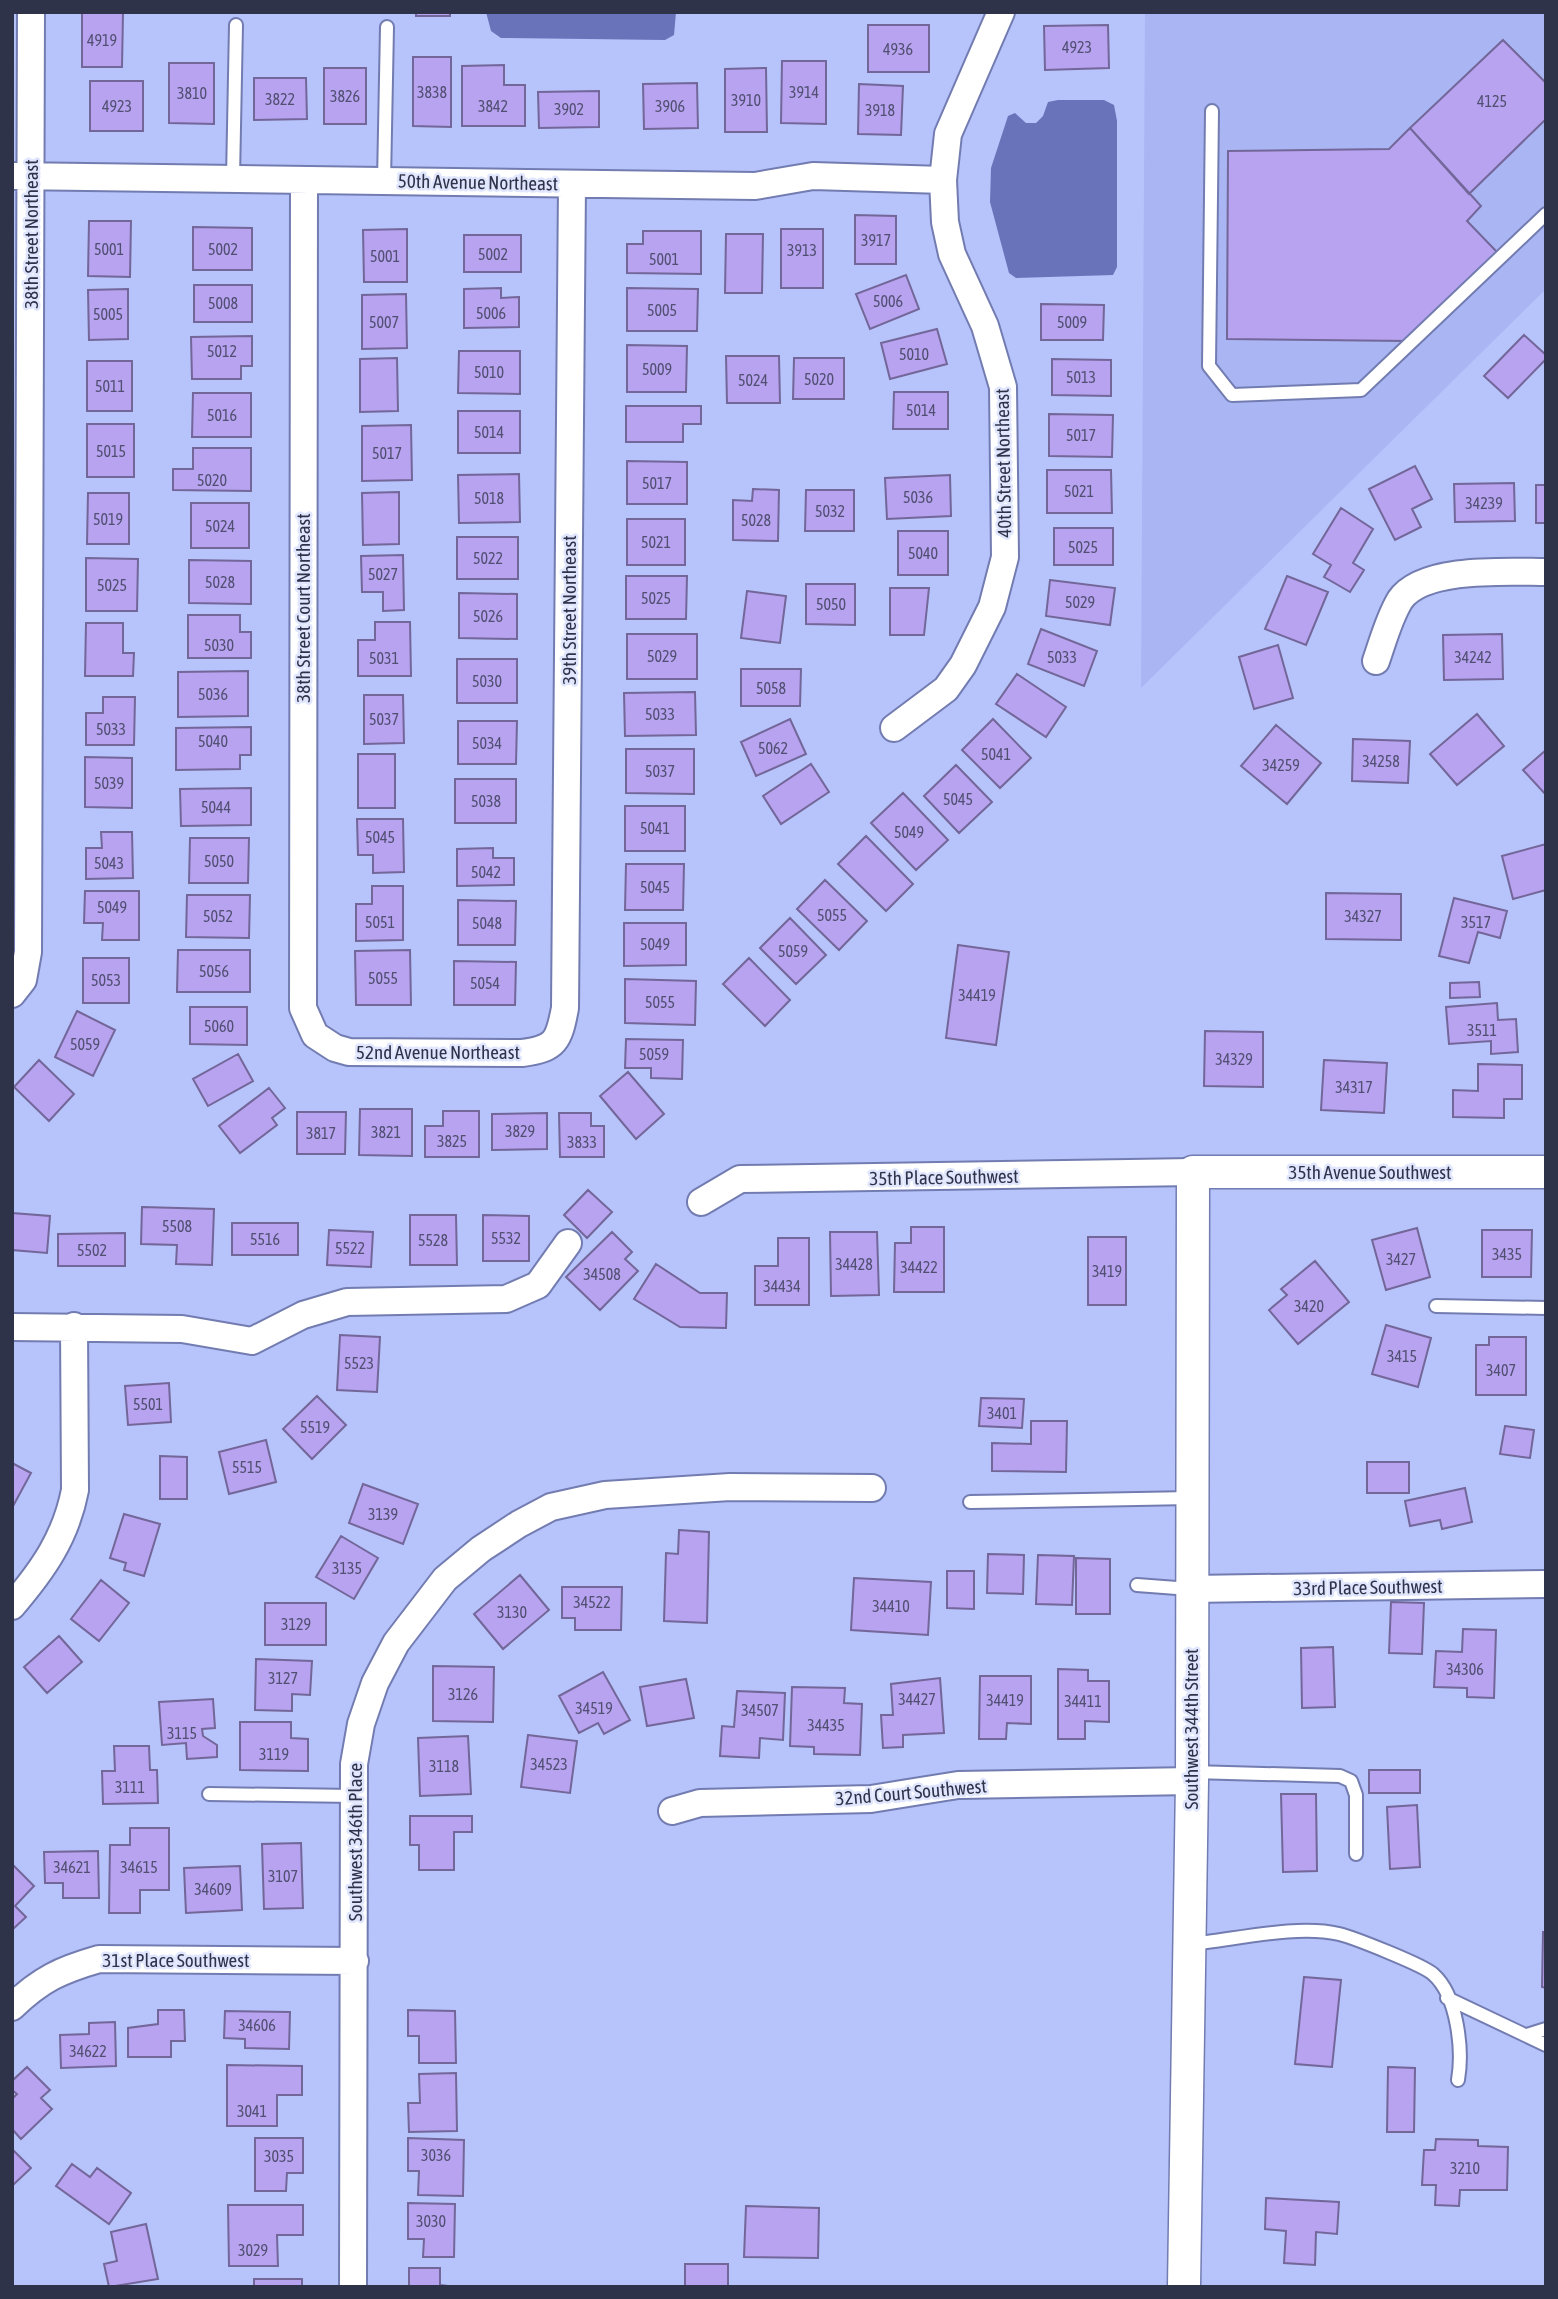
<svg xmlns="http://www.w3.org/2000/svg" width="1558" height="2299" viewBox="0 0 1558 2299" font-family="'Asap Condensed',sans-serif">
<rect width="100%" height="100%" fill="#b7c3fb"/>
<!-- built -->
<path fill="#aab6f4" d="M1145,12h401v277l-405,399z"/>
<!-- water -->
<path fill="#6873b9" d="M486,12h190l-2,23 -9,5 -164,-2 -10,-7z
M1058,100h46l10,5 3,16v146l-4,8 -97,3 -7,-5 -19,-71 1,-34 17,-52 7,-3 11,10h10l7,-7 5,-14z"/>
<!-- building -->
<path fill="#b7a3ef" stroke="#736699" stroke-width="2" d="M82,12l41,1 -1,54h-40z
M416,12h34v4h-34z
M868,25h61v47h-61z
M1108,25l1,43 -64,2 -1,-44z
M1503,40l43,43v36l-77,75 -59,-66z
M413,57h38v70l-38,-1z
M782,61h44v63l-45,-1z
M169,63h45v61l-45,-1z
M504,65v20h21v41h-63v-60z
M324,68h42v56h-42z
M766,68l1,64h-42v-63z
M254,78h52l1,41 -53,1z
M90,81h53v50h-53z
M697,83l1,45 -54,1 -1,-45z
M859,84l44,2 -2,49 -43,-1z
M599,91v36l-60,1 -1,-36z
M1410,128l71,78 -14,15 30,31 -90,89 -180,-2 1,-188 161,-2z
M855,215l41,1v48h-41z
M89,221h42l-1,56 -42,-1z
M193,227l59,1v42h-59z
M407,229v53h-43l-1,-52z
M781,229h42v59h-42z
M643,231h58v43l-74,-1v-29h16z
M726,234h37l-1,59h-37z
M464,235h57v37h-57z
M906,275l13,34 -49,20 -14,-35z
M194,285h58v37h-58z
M501,288v10l18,-1v30l-55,1v-39z
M627,288l71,1 -1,42h-70z
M128,289v50l-39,1 -1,-50z
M406,294l1,54 -45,1v-54z
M1041,304l63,1 -1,35h-62z
M937,329l10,35 -57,15 -9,-36z
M1524,335l22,20v4l-38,39 -24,-22z
M252,336v30h-11v13h-49l-1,-42z
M627,345l60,1 -1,46h-59z
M459,351h61v43l-62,-1z
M726,356h53l1,47h-53z
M397,358l1,53 -38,1v-53z
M794,358h50v41h-51z
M1052,359l59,1v36l-59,-1z
M87,361h45v50h-45z
M894,392h54v37h-55z
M193,393h58v44h-59z
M626,406h75v18h-18v18h-57z
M458,411h62v42h-62z
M1049,414l64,1 -1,42 -63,-1z
M87,424h47v53h-47z
M411,425l1,55 -50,1v-55z
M193,448h58v43l-78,-1v-21h20z
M627,461l60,1v42h-60z
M1415,466l17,33 -20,10 9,18 -26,13 -26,-51z
M1047,470h64l1,43h-65z
M519,474l1,48 -61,1 -1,-48z
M950,475l1,41 -64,3 -2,-41z
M1514,483l1,38 -60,1 -1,-38z
M1536,485h10v38h-10z
M753,489l26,1 -1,51 -45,-1v-40l19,1z
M806,490h48v41h-49z
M399,492v52l-36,1 -1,-52z
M88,493h41v51h-42z
M191,503h58v45h-58z
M1341,508l32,21 -20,34 11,7 -14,22 -26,-15 7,-12 -18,-11z
M627,519h58v46h-58z
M1054,528h59v37h-59z
M898,531h50v44h-50z
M457,537h61v42h-61z
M403,555l1,55 -21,1v-19h-21l-1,-36z
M86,558l52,1 -1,52h-51z
M189,560l62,1v43l-62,-1z
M626,576h61l-1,43h-60z
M1287,576l41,16 -22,53 -41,-16z
M1050,580l65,8 -5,37 -64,-9z
M806,584h49v41l-49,-1z
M890,588h39l-5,47h-34z
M747,591l39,5 -6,47 -39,-5z
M459,593l58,1v45l-58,-1z
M188,615h52v17h11v26h-63z
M375,622h35l1,54h-53v-36h17z
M86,623h37v30h11l-1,23h-48z
M1041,629l56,22 -13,35 -56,-22z
M627,634h70v45h-70z
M1502,634l1,45 -59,1 -1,-45z
M1278,645l15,53 -39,11 -15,-52z
M457,659h60v44h-60z
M741,669h60l-1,37h-59z
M248,671v45l-70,1v-45z
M1017,674l49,33 -20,30 -50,-33z
M695,692l1,43 -71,1 -1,-43z
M364,695h39l1,48 -40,1z
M103,697h32l-1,48h-48v-32h17z
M1477,714l27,32 -47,39 -27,-31z
M790,719l16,35 -50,22 -15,-34z
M993,719l38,39 -31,30 -38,-38z
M458,721h59l-1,43h-58z
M1276,725l45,38 -34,41 -46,-38z
M251,727v28h-11v14l-64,1v-42z
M1353,739l57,2 -2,42 -56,-2z
M626,749h68v45l-68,-1z
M1546,750v45l-23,-25z
M358,754h37v54h-37z
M85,757l47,1v50l-47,-1z
M811,764l18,28 -48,32 -18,-28z
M956,765l36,37 -33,31 -35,-37z
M455,779h61v44h-61z
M251,788v37l-70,1 -1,-37z
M903,793l45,47 -32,30 -45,-47z
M625,806h60v45h-60z
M357,819h46l1,53 -31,1v-18h-15z
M101,832h31l1,46 -47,1v-31h16z
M866,836l47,48 -27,27 -48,-47z
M190,838h59l-1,45h-59z
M1546,844v46l-33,9 -11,-43z
M493,848v10h21v27l-57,1v-37z
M626,864h58l-1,46h-58z
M825,880l42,41 -28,29 -42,-41z
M372,886h31v54l-47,1v-37h16z
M85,891h54v49h-37l1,-17h-19z
M1326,893l75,1v46l-75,-1z
M187,895h63l-1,43 -63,-1z
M1454,898l53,13 -7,27 -22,-6 -9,31 -30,-7z
M458,900l58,1 -1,44h-57z
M790,918l36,37 -30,29 -36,-36z
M624,923h62v42l-62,1z
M958,945l51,7 -13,93 -50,-7z
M178,950h72v42h-73z
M410,950l1,55h-55l-1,-54z
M83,958h46v45h-46z
M749,958l41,42 -25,26 -42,-42z
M454,961l62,1 -1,43h-61z
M625,979l71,2 -1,44 -70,-2z
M1479,982l1,15 -30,1v-15z
M1497,1003l1,17 18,-1 2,33 -27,2v-13l-42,3 -3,-37z
M190,1007h57v38l-57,-1z
M77,1011l38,19 -22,46 -38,-19z
M1205,1031l58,1v55l-59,-1z
M626,1039l57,1 -1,39 -31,-1v-10h-26z
M238,1054l15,27 -45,25 -15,-27z
M39,1060l35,34 -25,27 -35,-34z
M1324,1060l63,3 -3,50 -63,-3z
M1478,1064l44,1v34h-18v19l-51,-1v-27l25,1z
M628,1072l36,42 -28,25 -36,-43z
M269,1088l16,20 -13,10 5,7 -37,28 -21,-27z
M360,1109h52v47l-53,-1z
M443,1111h36v46h-54v-31h18z
M297,1112h49l-1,42h-48z
M547,1113v36l-55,1v-36z
M559,1113h32v13h13v31h-44z
M588,1190l24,22 -25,26 -23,-23z
M142,1207l72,2 -2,56 -36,-1 1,-19 -36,-1z
M12,1213l38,3 -3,37 -35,-3z
M410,1215h46l1,50h-47z
M483,1215l46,1v45h-46z
M232,1223h66v32h-66z
M911,1227h33v65h-50l1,-49h16z
M1417,1228l13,49 -44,13 -14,-50z
M329,1230l44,2 -2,35 -44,-2z
M1482,1230h50l-1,47h-49z
M612,1232l20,20 -7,7 13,12 -38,39 -34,-33z
M830,1232h47l2,63 -48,1z
M125,1233v33h-67v-32z
M1088,1237h38v68h-38z
M778,1238h31v67h-54v-39h23z
M1315,1261l34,41 -51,42 -29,-34 18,-15 -6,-6z
M656,1264l44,29h27l-1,35 -46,-1 -46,-28z
M1386,1325l45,13 -13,49 -46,-13z
M340,1335l40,2 -3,55 -40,-2z
M1489,1337h37v58h-50v-50h13z
M169,1383l2,39 -43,3 -3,-39z
M317,1396l29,29 -34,34 -29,-30z
M981,1398l43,1 -2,29 -43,-2z
M1031,1421h36l-1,51 -74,-1v-28l39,1z
M1505,1426l29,4 -4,28 -30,-4z
M266,1440l10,42 -47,12 -10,-42z
M160,1456l27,1v42h-27z
M1367,1462h42v31h-42z
M12,1463l19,10 -19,35z
M363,1484l55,20 -15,40 -54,-21z
M1465,1488l7,34 -30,7 -2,-9 -30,6 -5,-25z
M124,1514l36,10 -16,52 -20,-6 2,-7 -16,-5z
M679,1530l30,2 -2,91 -43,-2 2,-68 12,1z
M341,1536l37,22 -24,41 -38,-22z
M988,1554l36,1 -1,39 -36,-1z
M1038,1555l36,1 -2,49 -36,-1z
M1076,1558l34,1v55h-34z
M947,1571h27v38l-27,-1z
M520,1575l29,35 -46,39 -29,-35z
M854,1578l77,4 -3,53 -77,-5z
M101,1580l28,23 -30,38 -28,-22z
M562,1587h60l-1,43h-46v-12h-13z
M1391,1602l33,1 -2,51 -33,-1z
M265,1603h61v42h-61z
M1463,1629l33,1 -2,68 -27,-1v-9l-33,-1 2,-36 26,1z
M59,1636l23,26 -35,31 -23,-26z
M1333,1647l2,60 -33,1 -1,-60z
M256,1659l56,2 -2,34 -18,-1v17l-37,-1z
M433,1666l61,1 -1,55 -60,-1z
M1058,1669l30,1v11h21v41l-24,-1v18h-27z
M603,1672l27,48 -26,14 -6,-11 -19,10 -20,-37z
M980,1676h51v48l-24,-1 -1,16h-27z
M940,1678l4,55 -41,2v12l-20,1 -2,-33h12l-2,-31z
M686,1679l8,39 -47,8 -7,-39z
M792,1687l53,1 -1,15 18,1 -2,51 -46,-1v-7l-24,-1z
M737,1691l48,2 -2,47 -23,-2 -1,20 -39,-2 2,-30 12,1z
M213,1699l2,29 -13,1 1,7 14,9v12l-30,2 -1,-16 -24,2 -3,-43z
M240,1722h51v16l17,1v32l-68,-1z
M528,1735l49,6 -7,52 -49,-6z
M468,1736l3,58 -51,2 -2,-58z
M114,1746h35l1,24h7l1,33 -55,1 -1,-33h13z
M1369,1770h51v23h-51z
M1281,1794h35l1,77 -34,1z
M1417,1805l3,62 -30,2 -3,-62z
M410,1816h62v16h-18v38h-35v-25h-9z
M130,1828h39v62h-29v23h-31l1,-68h20z
M301,1843l2,65 -39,1 -2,-65z
M98,1851l1,47h-36v-15h-18l-1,-31z
M12,1864l22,22 -19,20 11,11 -14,13z
M240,1866l2,44 -56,3 -2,-45z
M1543,1932h3v56l-4,-1z
M1304,1977l37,3 -9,87 -37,-3z
M158,2010h26l1,31h-14v16h-43v-29l30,-4z
M408,2010l47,1 1,52h-37v-27h-11z
M225,2011l65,1 -1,37 -44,-1v-9l-21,-1z
M115,2022l1,44 -55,2 -1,-33 29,-1v-11z
M227,2065l75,1v29h-25v31h-50z
M27,2067l23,23 -9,8 11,11 -31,30 -9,-10v-30l5,-5 -5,-4v-9z
M1388,2067l27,1 -1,64h-27z
M456,2073l1,58 -48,1 -1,-29h12l-1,-29z
M255,2138h48v35h-16l-1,18h-31z
M408,2138l56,2 -1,56 -45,-1 1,-24h-11z
M1436,2139l42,1v6l30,1 -1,43h-47l-1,16 -24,-1 1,-20h-14l2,-35h11z
M12,2149l19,19 -19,18z
M72,2164l18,13 7,-9 34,25 -22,31 -53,-38z
M1266,2198l73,4 -2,32 -21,-2 -1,33 -31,-2 2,-32 -21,-2z
M408,2203l47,1 -1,53h-31l1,-18h-16z
M228,2205h75v30h-26l1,31h-49z
M746,2206l73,2 -1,50 -74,-1z
M146,2224l12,55 -49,8 -5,-23 13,-3 -6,-29z
M685,2264h43v23h-43z
M409,2268h31v17l16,2h-47z
M254,2279h48v8h-48z"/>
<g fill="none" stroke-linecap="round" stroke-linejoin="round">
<defs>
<path id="service" d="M1212,111l-3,255 23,29 129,-5 185,-176
M233,178l3,-153
M384,181l3,-154
M1436,1306l110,2
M970,1502l221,-4
M1137,1585l53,4
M1192,1772l148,4 11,5 5,14v59
M209,1794l145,2
M1190,1944c44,-4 106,-20 149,-10 16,4 84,31 94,40 25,22 30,77 25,106
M1447,1998l99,47
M1527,2035l19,-6"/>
<path id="minor" d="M12,176l743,10 58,-10 130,4
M304,180l-1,828 12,27 20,13 14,4 173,1c34,-4 37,-13 43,-45l7,-824
M1376,661c7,-20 13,-43 24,-61 23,-34 109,-28 146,-28
M894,728l52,-39 17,-24 29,-58 13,-50 -2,-170 -18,-61 -33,-72 -7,-32 -2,-42 5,-46 53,-122
M12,994l11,-14 5,-28 3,-940
M701,1202l39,-23 453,-7
M12,1327l170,2 70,12 51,-26 44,-13 159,-3 32,-14 30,-42
M1191,1589l355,-5
M12,1606c31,-36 54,-69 63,-116l-1,-164
M672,1811l28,-8 171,-4 87,-14 234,-4
M12,2007c29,-28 49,-37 87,-48l256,2
M353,2287l1,-523 7,-40 14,-41 21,-40 49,-64 36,-30 38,-25 32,-17 54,-12 125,-8 142,1"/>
<path id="tertiary" d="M1184,2287l8,-506 1,-609h353"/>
</defs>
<!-- service casing -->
<use href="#service" stroke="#727cb0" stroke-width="16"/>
<!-- minor casing -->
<use href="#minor" stroke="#727cb0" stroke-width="30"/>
<!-- tertiary casing -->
<use href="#tertiary" stroke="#727cb0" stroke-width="35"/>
<!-- service -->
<use href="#service" stroke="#fff" stroke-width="12"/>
<!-- minor -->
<use href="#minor" stroke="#fff" stroke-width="26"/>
<!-- tertiary -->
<use href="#tertiary" stroke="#fff" stroke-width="32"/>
</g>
<g text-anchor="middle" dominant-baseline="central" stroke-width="5" stroke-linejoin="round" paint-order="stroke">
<!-- number labels -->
<g font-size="16" fill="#514f72">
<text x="102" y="40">4919</text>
<text x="1077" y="47">4923</text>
<text x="898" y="49">4936</text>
<text x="432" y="92">3838</text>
<text x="804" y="92">3914</text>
<text x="192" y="93">3810</text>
<text x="345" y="96">3826</text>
<text x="280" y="99">3822</text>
<text x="746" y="100">3910</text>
<text x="1492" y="101">4125</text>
<text x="117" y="106">4923</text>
<text x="493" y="106">3842</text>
<text x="670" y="106">3906</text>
<text x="569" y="109">3902</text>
<text x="880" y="110">3918</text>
<text x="876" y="240">3917</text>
<text x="109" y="249">5001</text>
<text x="223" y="249">5002</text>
<text x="802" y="250">3913</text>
<text x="493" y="254">5002</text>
<text x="385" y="256">5001</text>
<text x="664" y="259">5001</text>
<text x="888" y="301">5006</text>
<text x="223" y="303">5008</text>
<text x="662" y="310">5005</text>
<text x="491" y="313">5006</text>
<text x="108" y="314">5005</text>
<text x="384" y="322">5007</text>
<text x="1072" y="322">5009</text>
<text x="222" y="351">5012</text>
<text x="914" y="354">5010</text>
<text x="657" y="369">5009</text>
<text x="489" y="372">5010</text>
<text x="1081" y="377">5013</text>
<text x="819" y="379">5020</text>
<text x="753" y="380">5024</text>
<text x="110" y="386">5011</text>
<text x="921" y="410">5014</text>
<text x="222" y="415">5016</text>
<text x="489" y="432">5014</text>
<text x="1081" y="435">5017</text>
<text x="111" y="451">5015</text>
<text x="387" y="453">5017</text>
<text x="212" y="480">5020</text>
<text x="657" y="483">5017</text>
<text x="1079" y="491">5021</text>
<text x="918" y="497">5036</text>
<text x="489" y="498">5018</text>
<text x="1484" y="503">34239</text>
<text x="830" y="511">5032</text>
<text x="108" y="519">5019</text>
<text x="756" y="520">5028</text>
<text x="220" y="526">5024</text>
<text x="656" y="542">5021</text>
<text x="1083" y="547">5025</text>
<text x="923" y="553">5040</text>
<text x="488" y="558">5022</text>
<text x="383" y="574">5027</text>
<text x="220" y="582">5028</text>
<text x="112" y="585">5025</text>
<text x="656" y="598">5025</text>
<text x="1080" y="602">5029</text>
<text x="831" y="604">5050</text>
<text x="488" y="616">5026</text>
<text x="219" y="645">5030</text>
<text x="662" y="656">5029</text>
<text x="1062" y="657">5033</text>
<text x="1473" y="657">34242</text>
<text x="384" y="658">5031</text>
<text x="487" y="681">5030</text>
<text x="771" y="688">5058</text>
<text x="213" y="694">5036</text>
<text x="660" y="714">5033</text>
<text x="384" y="719">5037</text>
<text x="111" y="729">5033</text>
<text x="213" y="741">5040</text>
<text x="487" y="743">5034</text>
<text x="773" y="748">5062</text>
<text x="996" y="754">5041</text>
<text x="1381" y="761">34258</text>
<text x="1281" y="765">34259</text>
<text x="660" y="771">5037</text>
<text x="109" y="783">5039</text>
<text x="958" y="799">5045</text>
<text x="486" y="801">5038</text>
<text x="216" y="807">5044</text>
<text x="655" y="828">5041</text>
<text x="909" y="832">5049</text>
<text x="380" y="837">5045</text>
<text x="219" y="861">5050</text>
<text x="109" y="863">5043</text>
<text x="486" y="872">5042</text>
<text x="655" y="887">5045</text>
<text x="112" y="907">5049</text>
<text x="832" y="915">5055</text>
<text x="218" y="916">5052</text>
<text x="1363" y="916">34327</text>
<text x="380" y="922">5051</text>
<text x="1476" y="922">3517</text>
<text x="487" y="923">5048</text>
<text x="655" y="944">5049</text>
<text x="793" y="951">5059</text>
<text x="214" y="971">5056</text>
<text x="383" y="978">5055</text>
<text x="106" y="980">5053</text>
<text x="485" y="983">5054</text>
<text x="977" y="995">34419</text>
<text x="660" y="1002">5055</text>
<text x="219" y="1026">5060</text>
<text x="1482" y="1030">3511</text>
<text x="85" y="1044">5059</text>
<text x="654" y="1054">5059</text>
<text x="1234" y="1059">34329</text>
<text x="1354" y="1087">34317</text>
<text x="520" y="1131">3829</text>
<text x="386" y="1132">3821</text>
<text x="321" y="1133">3817</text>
<text x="452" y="1141">3825</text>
<text x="582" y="1142">3833</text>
<text x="177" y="1226">5508</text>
<text x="506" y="1238">5532</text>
<text x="265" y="1239">5516</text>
<text x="433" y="1240">5528</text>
<text x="350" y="1248">5522</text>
<text x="92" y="1250">5502</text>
<text x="1507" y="1254">3435</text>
<text x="1401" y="1259">3427</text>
<text x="854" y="1264">34428</text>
<text x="919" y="1267">34422</text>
<text x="1107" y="1271">3419</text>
<text x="602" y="1274">34508</text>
<text x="782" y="1286">34434</text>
<text x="1309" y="1306">3420</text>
<text x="1402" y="1356">3415</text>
<text x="359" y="1363">5523</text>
<text x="1501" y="1370">3407</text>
<text x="148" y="1404">5501</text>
<text x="1002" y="1413">3401</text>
<text x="315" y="1427">5519</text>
<text x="247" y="1467">5515</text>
<text x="383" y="1514">3139</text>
<text x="347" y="1568">3135</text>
<text x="592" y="1602">34522</text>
<text x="891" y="1606">34410</text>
<text x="512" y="1612">3130</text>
<text x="296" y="1624">3129</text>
<text x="1465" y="1669">34306</text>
<text x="283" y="1678">3127</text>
<text x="463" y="1694">3126</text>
<text x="917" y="1699">34427</text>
<text x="1005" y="1700">34419</text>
<text x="1083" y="1701">34411</text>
<text x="594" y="1708">34519</text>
<text x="760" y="1710">34507</text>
<text x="826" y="1725">34435</text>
<text x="182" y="1733">3115</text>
<text x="274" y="1754">3119</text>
<text x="549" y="1764">34523</text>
<text x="444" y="1766">3118</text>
<text x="130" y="1787">3111</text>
<text x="72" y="1867">34621</text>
<text x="139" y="1867">34615</text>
<text x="283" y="1876">3107</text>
<text x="213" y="1889">34609</text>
<text x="257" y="2025">34606</text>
<text x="88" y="2051">34622</text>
<text x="252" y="2111">3041</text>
<text x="436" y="2155">3036</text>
<text x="279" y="2156">3035</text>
<text x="1465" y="2168">3210</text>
<text x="431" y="2221">3030</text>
<text x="253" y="2250">3029</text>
</g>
<!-- street labels -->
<g font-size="19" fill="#2f3349" stroke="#e0e6fd">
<text transform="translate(478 182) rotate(1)">50th Avenue Northeast</text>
<text transform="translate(31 234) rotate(-90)">38th Street Northeast</text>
<text transform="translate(1003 463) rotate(-91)">40th Street Northeast</text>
<text transform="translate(303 608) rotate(-90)">38th Street Court Northeast</text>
<text transform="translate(569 610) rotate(-90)">39th Street Northeast</text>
<text x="438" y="1052">52nd Avenue Northeast</text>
<text x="1370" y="1172">35th Avenue Southwest</text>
<text transform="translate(944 1177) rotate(-1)">35th Place Southwest</text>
<text transform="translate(1368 1587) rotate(-1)">33rd Place Southwest</text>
<text transform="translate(1191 1729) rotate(-90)">Southwest 344th Street</text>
<text transform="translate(911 1792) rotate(-5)">32nd Court Southwest</text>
<text transform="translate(355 1842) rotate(-90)">Southwest 346th Place</text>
<text x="176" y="1960">31st Place Southwest</text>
</g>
</g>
<!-- border -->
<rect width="1558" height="2299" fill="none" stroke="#2f3349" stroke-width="28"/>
</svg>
